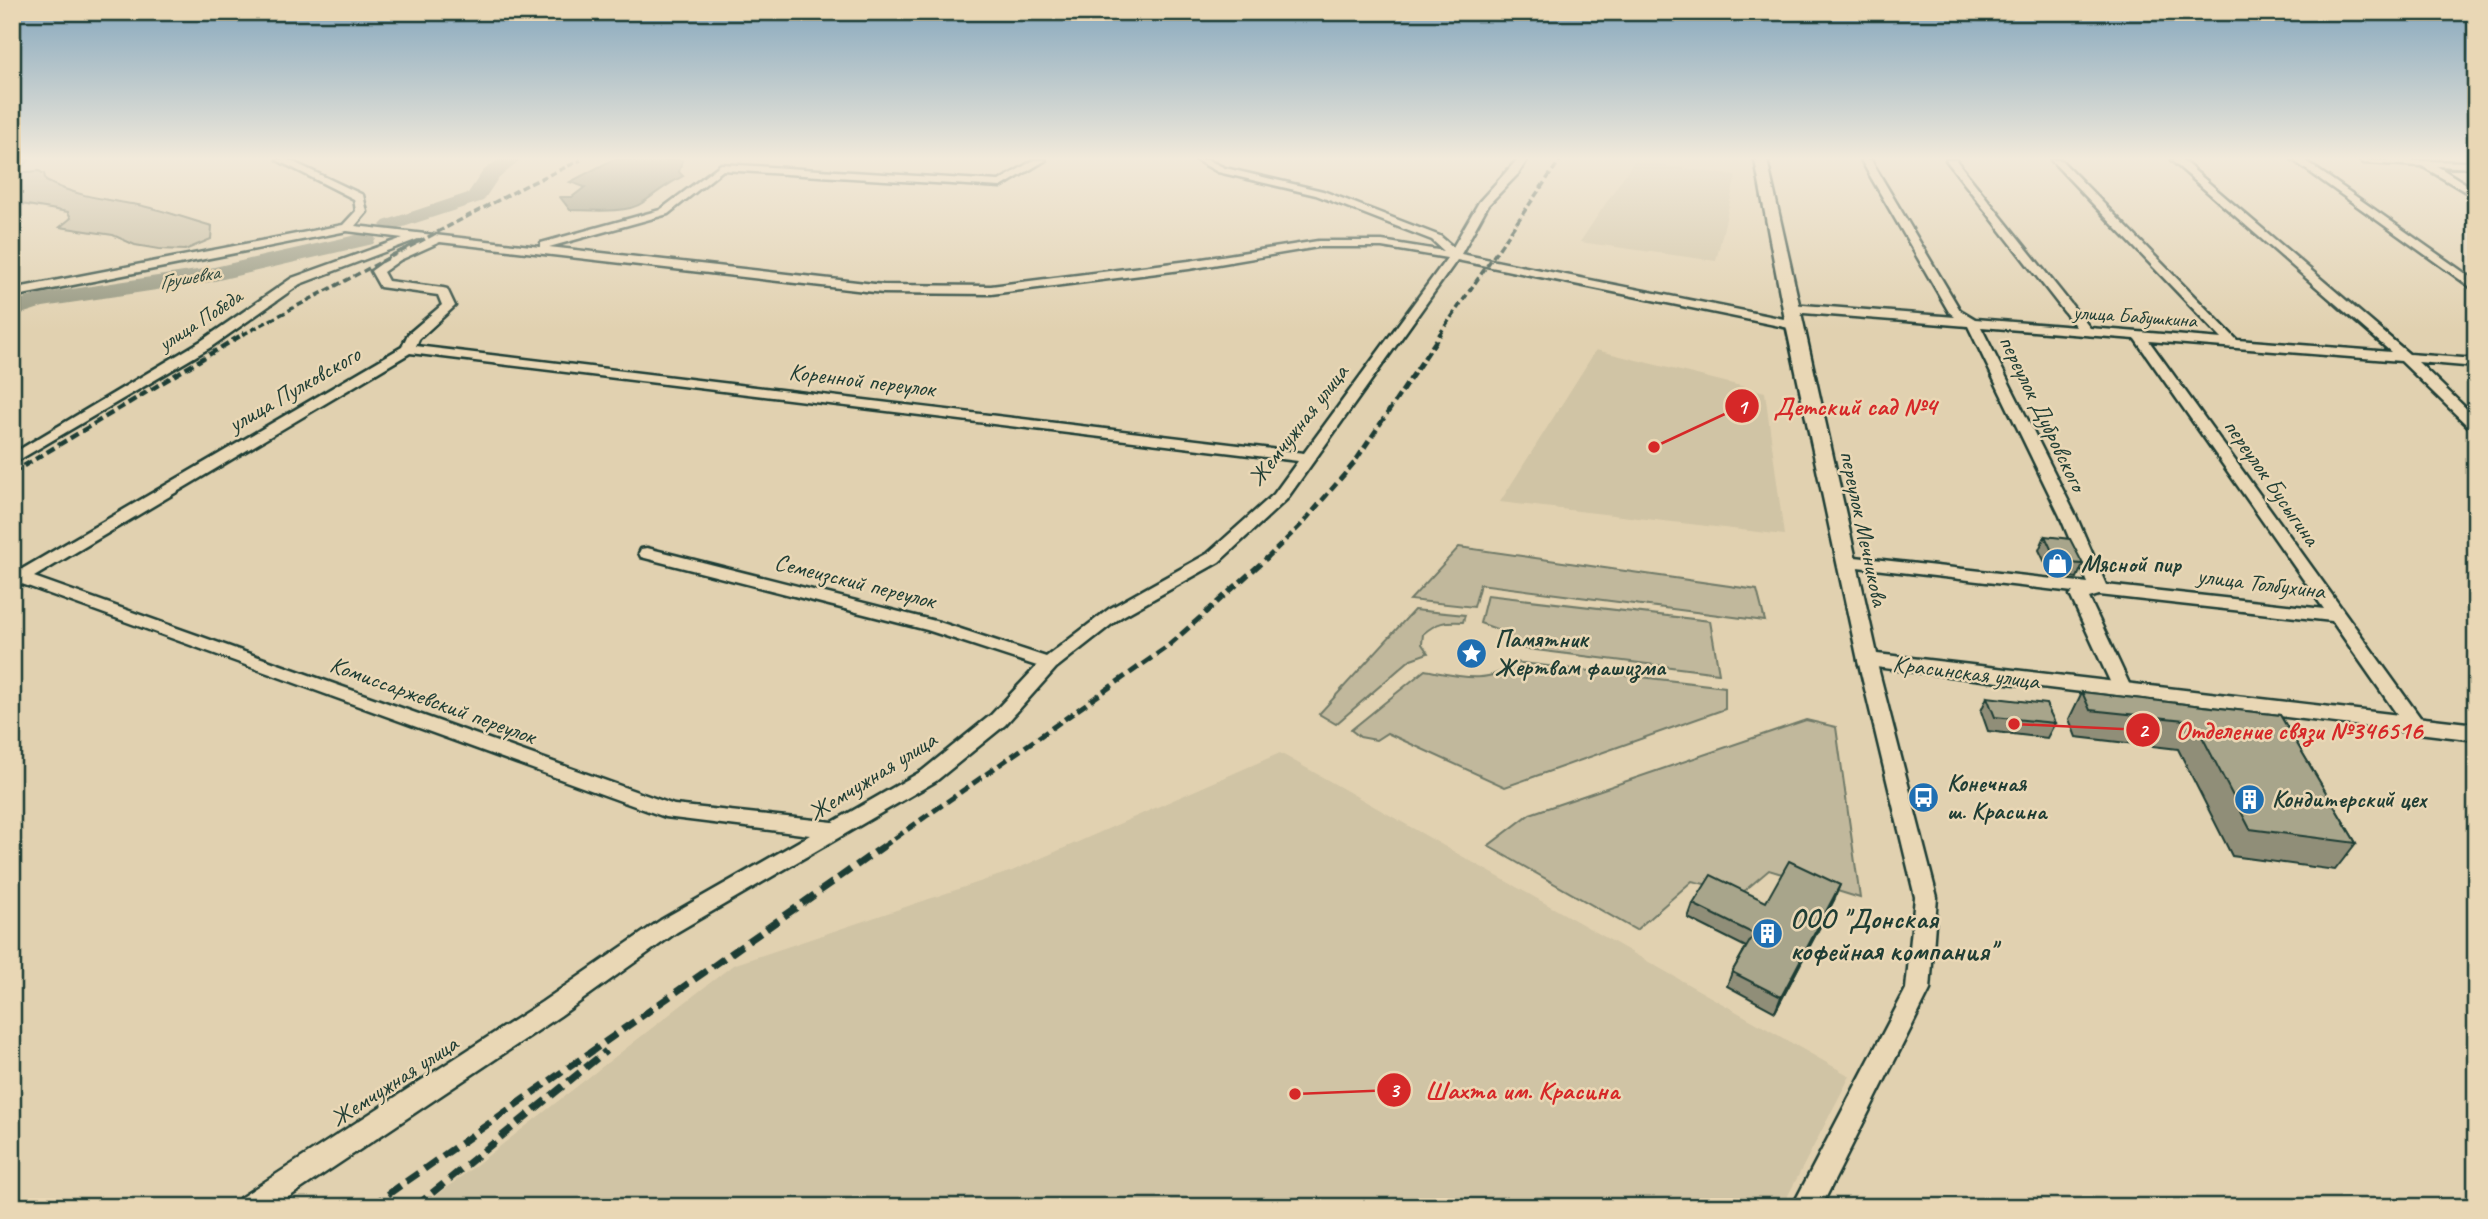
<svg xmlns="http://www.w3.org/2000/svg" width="2488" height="1219" viewBox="0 0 2488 1219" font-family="Caveat,sans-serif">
<rect width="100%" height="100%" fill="#e1d1b0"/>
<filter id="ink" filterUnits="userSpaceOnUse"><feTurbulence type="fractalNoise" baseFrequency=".0143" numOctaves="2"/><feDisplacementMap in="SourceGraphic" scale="14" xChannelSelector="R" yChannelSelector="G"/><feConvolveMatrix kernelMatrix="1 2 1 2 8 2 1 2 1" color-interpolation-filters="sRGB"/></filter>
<g filter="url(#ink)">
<!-- built -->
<path fill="#d0c4a5" d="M1634,161l102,15 -20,85 -136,-19z
M1596,350l169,42 19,143 -284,-33z
M1280,753l570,323 -68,131h-1360l311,-242 279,-94z"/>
<!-- green -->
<path fill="#c1b89c" stroke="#707a68" stroke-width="2" d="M12,160h18l-16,13 25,-2 5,3 2,7c27,14 56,18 86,23 27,4 54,15 80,22l-1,13 -26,11 -26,-1 -24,-4 -22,-10 -53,-8 11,-9 -3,-6 -47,-8 -6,-6z
M1459,547l298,43 8,31 -285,-37 -6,23 -64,-7z
M1487,595l223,26 9,52 -207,-26 -7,-15 -25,-9z
M1414,610l51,5 -2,7c-18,-1 -26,0 -40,12l-1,10 6,9 -17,6 -75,65 -17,-10z
M1513,662l212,25v22l-220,78 -118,-54 -11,7 -16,-3 -9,-7 74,-60c28,5 66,17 88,-8z
M1806,720l30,7 24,171 -91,-28 -27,23 -50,-12 -56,49 -148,-84 42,-32z"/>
<!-- water -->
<path fill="#91947d" stroke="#637160" stroke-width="2" d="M612,160h70l-3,12 4,4c-16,8 -28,18 -41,27 -15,11 -54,7 -72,7l-10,-13h12l13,-10 -15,-5z"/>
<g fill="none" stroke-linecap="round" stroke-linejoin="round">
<!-- river -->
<path fill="#91947d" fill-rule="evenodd" d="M497,160h23l-23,20 -14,21 -92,30 -7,-2 -4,-4 4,-4 84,-28 15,-22z
M365,233l8,1 3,5 -3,5 -163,38 -167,25 -31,10v-15l27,-8 171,-26z"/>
<defs>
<path id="minor" d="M277,160h12l74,35 4,17 -12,14 185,21 1,-4 119,-33 61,-46 278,17 35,-21h12l-45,27 -278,-17 -55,44 -119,33 334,38 108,1 198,-25 129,-20h64l62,10 -12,-11 -116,-45 -98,-23 -22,-12h12l17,8 98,23 117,45 13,11 26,-45 38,-42h10l-8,13 -31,32 -27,49 333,67 6,4 -6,4 -337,-69 -171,240 -67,62 -98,55 -65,51 -51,57 -69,56 -259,151 -117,84 -286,191h-38l4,-9 302,-196 119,-82 149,-85 -145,-18 -643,-233 -10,1v-10l390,-228 6,-13 34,-29 -4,-10 -58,-8 -9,-16 21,-15 34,-16 -8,-1 -118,45 -89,63 -199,117v-10l189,-113 91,-63 111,-40 -56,-7 -335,66v-8l331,-64 13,-14 -2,-12zM440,242l443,51 108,1 198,-25 129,-22h64l65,11 -143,195 -888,-107 3,-7 36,-33 -8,-17 -4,-1 -55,-7 -5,-9 17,-12zM410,353l888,108 -24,33 -67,60 -98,55 -63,48 -107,-35 -292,-74 -6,1 -2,4 2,4 286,73 110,36 -46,49 -69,56 -89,51 -159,-17 -640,-228z
M1861,160h10l89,150 15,9 101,8 -130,-167h10l134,168 132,11 -171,-179h10l176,180 154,12 -220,-192h11l227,194 67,5v8l-58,-5 58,56v12l-5,-1 -70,-68 -252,-20 273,379 3,5 -3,5h-14l-76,-109 -233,-26 -10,3 43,92 -2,4h-14l-2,-4 -44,-95 3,-3 -233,-27 -2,-4 2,-4 6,-1 242,27 -28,-67 -92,-190 -177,-14 -6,-4 6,-4 164,13 -6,-5zM1981,327l154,12 189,270 -218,-24 -30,-69z
M2293,160h11l172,121v10z
M2359,160l117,2v6l-39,-2 39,24v8l-54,-32 -58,-3z
M1867,654l9,6 61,237 -7,93 -109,217h-29l114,-218 9,-92 -57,-237z"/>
<path id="tertiary" d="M1755,160h12l110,494 599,70v16l-617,-75 -73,-340z"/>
</defs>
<!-- minor casing -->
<use href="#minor" stroke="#1f3d34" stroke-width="5"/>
<!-- tertiary casing -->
<use href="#tertiary" stroke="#1f3d34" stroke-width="5"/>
<!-- minor -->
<use href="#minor" fill="#e9d7b5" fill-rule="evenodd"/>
<!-- tertiary -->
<use href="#tertiary" fill="#e9d7b5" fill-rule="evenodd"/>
<!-- rail-far3 -->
<path stroke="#1f3d34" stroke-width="3.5" stroke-dasharray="7 3.5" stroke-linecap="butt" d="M242,335l285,-150 54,-25
M1439,335l121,-175"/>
<!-- rail-far2 -->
<path stroke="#1f3d34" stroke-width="4.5" stroke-dasharray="9 4.5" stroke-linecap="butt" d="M12,473l233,-140
M1266,559l36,-35 52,-61 87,-130"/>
<!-- rail-far1 -->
<path stroke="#1f3d34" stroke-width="5" stroke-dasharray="11 5" stroke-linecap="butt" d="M881,848l286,-201 101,-90"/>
<!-- rail -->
<path stroke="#1f3d34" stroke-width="7" stroke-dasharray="15 7" stroke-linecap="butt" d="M370,1207l514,-361
M415,1207l191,-156"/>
</g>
<!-- wall -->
<path fill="#908e78" stroke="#1f3d34" stroke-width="2" d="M2045,536l38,28 -6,14 -26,-3 -12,-25z
M2082,692l198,23 76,128 -21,27 -103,-14 -54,-107 -102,-12 -7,-18z
M1987,697l68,26 -8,15 -59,-7 -7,-20z
M1834,900l-59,112 -48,-26 5,-14 14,-25 -58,-29 5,-14z"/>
<!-- shaded-wall -->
<path fill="#767461" stroke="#1f3d34" stroke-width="2" d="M1840,885l-6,15 -59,112 6,-15z"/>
<!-- building -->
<path fill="#a8a58b" stroke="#1f3d34" stroke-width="2" d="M2045,536l25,3 13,25 -26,-2z
M2082,692l198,23 76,128 -106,-14 -56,-108 -104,-11z
M1987,697l59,7 9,19 -60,-6z
M1789,861l51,24 -59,112 -49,-25 22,-38 -61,-30 18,-29 55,27z"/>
</g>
<!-- sky -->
<linearGradient id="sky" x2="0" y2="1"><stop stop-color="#85a7bd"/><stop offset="0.48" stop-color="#f2eadb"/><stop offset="1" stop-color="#f2eadb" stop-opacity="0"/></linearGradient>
<rect width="2488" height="330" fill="url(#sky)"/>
<!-- icons -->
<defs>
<symbol id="shop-disc" viewBox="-11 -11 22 22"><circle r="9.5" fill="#1f6fb2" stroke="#e9d7b5"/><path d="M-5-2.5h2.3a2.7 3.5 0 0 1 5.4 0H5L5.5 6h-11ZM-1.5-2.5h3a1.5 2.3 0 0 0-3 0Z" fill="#fff"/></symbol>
<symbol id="sight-disc" viewBox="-11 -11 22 22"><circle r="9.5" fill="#1f6fb2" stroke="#e9d7b5"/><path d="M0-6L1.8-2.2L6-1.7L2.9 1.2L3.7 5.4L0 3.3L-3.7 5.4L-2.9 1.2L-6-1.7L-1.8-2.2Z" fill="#fff"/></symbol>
<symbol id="bus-disc" viewBox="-11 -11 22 22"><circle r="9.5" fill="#1f6fb2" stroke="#e9d7b5"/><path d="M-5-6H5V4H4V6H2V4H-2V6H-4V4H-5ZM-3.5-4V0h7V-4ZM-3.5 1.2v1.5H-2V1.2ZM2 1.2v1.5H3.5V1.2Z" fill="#fff"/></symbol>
<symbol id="building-disc" viewBox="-11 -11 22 22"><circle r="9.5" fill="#1f6fb2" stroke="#e9d7b5"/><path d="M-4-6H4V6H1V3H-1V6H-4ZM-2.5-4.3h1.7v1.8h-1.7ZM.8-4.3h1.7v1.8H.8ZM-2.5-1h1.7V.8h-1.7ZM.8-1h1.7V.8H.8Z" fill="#fff"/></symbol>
</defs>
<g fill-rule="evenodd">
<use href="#shop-disc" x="2040" y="546" width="35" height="35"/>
<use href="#sight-disc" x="1454" y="636" width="35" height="35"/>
<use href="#bus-disc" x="1906" y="780" width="35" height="35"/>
<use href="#building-disc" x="2232" y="782" width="35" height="35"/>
<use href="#building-disc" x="1750" y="916" width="35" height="35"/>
</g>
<g text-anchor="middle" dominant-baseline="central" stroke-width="5" stroke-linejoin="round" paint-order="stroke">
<!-- far-water labels -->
<g font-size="21" font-style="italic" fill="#304a3f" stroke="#e9d7b5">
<text transform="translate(189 277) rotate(-10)">Грушевка</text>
</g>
<!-- far-street labels -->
<g font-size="21" fill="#1f3d34" stroke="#e9d7b5">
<text transform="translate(2135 316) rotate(4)">улица Бабушкина</text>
<text transform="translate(200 320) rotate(-33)">улица Победа</text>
</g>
<!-- street labels -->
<g font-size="24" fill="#1f3d34" stroke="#e9d7b5">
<text transform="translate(862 380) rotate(7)">Коренной переулок</text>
<text transform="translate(294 389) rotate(-30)">улица Пулковского</text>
<text transform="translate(2043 413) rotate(64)">переулок Дубровского</text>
<text transform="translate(1298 425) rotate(-52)">Жемчужная улица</text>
<text transform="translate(2272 482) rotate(55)">переулок Бусыгина</text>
<text transform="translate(1864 528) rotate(78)">переулок Мечникова</text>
<text transform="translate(855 581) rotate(14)">Семеизский переулок</text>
<text transform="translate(2261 583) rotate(7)">улица Толбухина</text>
<text transform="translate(1966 672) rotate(7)">Красинская улица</text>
<text transform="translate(433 700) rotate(20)">Комиссаржевский переулок</text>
<text transform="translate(872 776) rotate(-32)">Жемчужная улица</text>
<text transform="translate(394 1081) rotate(-33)">Жемчужная улица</text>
</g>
<!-- poi labels -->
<g font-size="24" font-weight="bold" fill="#1f3d34" stroke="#e9d7b5" text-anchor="start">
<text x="2081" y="564">Мясной пир</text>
<text x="1495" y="639">Памятник<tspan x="1495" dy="28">Жертвам фашизма</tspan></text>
<text x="1947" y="783">Конечная<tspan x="1947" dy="28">ш. Красина</tspan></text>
<text x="2272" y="799">Кондитерский цех</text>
</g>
<!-- near-poi labels -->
<g font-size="28" font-weight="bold" fill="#1f3d34" stroke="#e9d7b5" text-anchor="start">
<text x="1790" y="918">ООО "Донская<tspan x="1790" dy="32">кофейная компания"</tspan></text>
</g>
</g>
<!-- callouts -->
<path fill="none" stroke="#d62828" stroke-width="2.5" d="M1654 447L1742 406M2014 724L2143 730M1295 1094L1394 1090"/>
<g fill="#d62828" stroke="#e9d7b5" stroke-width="2.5">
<circle cx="1654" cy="447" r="7"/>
<circle cx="2014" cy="724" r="7"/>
<circle cx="1295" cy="1094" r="7"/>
<circle cx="1742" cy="406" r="18"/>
<circle cx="2143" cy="730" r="18"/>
<circle cx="1394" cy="1090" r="18"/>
</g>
<g font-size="21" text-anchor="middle" font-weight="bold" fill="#fff">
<text x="1742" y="414">1</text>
<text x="2143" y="737">2</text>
<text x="1394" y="1097">3</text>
</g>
<g font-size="26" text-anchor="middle" font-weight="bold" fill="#d62828" stroke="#e9d7b5" stroke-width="5" stroke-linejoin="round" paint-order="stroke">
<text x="1855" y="415">Детский сад №4</text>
<text x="2299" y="739">Отделение связи №346516</text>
<text x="1522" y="1099">Шахта им. Красина</text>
</g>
<!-- margin -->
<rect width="2488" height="1219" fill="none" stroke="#e9d7b5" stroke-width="42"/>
<rect x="21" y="21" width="2446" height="1177" fill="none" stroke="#1f3d34" stroke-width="2.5" filter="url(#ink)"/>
</svg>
